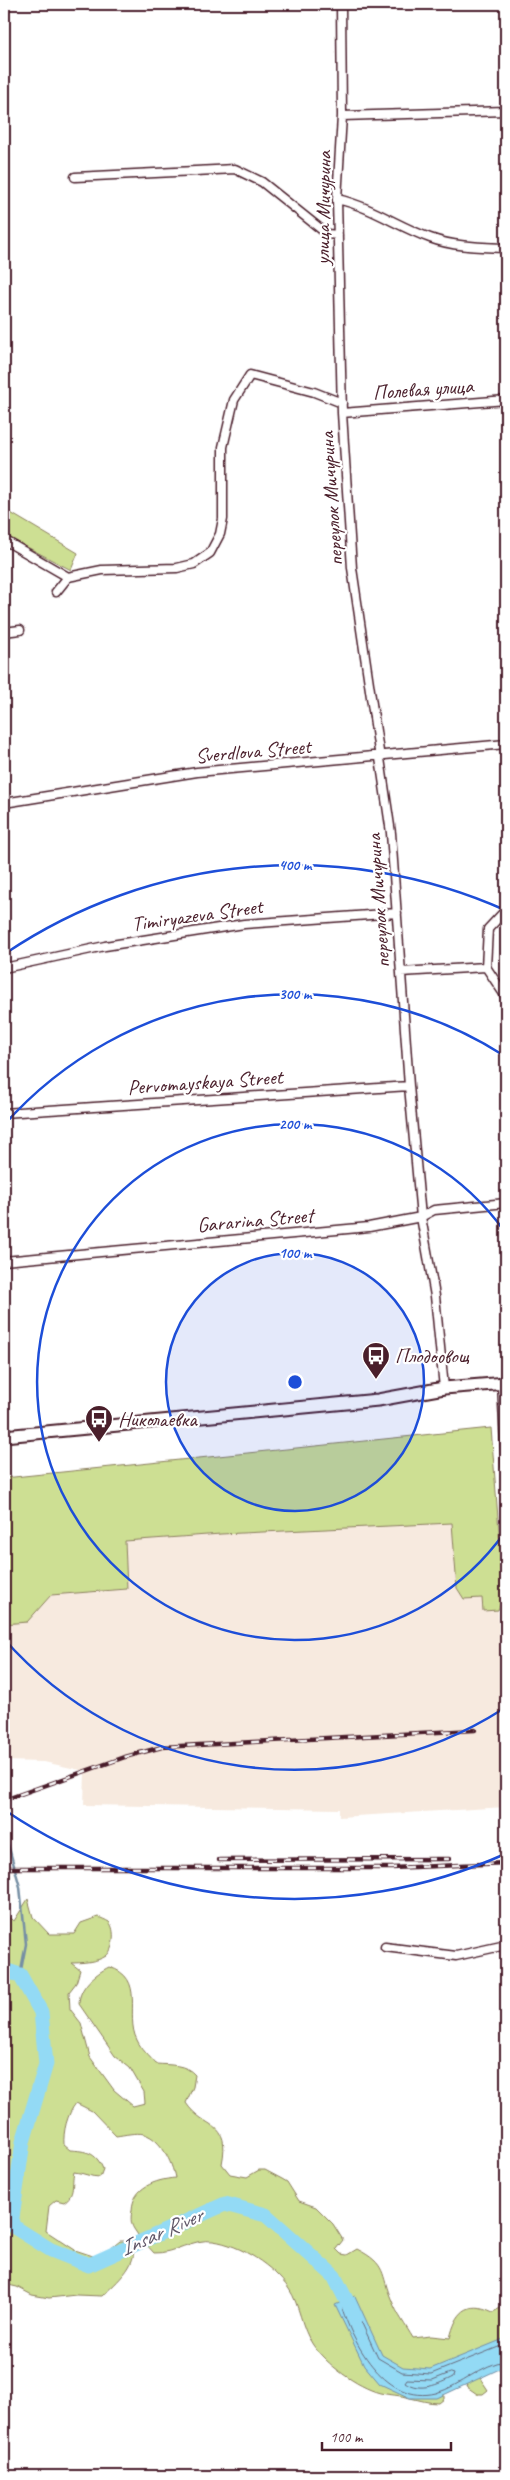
<svg xmlns="http://www.w3.org/2000/svg" width="510" height="2480" viewBox="0 0 510 2480" font-family="Caveat,sans-serif">
<rect width="100%" height="100%" fill="#fff"/>
<filter id="ink" filterUnits="userSpaceOnUse"><feTurbulence type="fractalNoise" baseFrequency=".02" numOctaves="2"/><feDisplacementMap in="SourceGraphic" scale="10" xChannelSelector="R" yChannelSelector="G"/><feConvolveMatrix kernelMatrix="1 2 1 2 8 2 1 2 1" color-interpolation-filters="sRGB"/></filter>
<g filter="url(#ink)">
<!-- built -->
<path fill="#f7eadf" d="M452,1523l5,65 8,11 17,-1 1,13 15,-1 8,125v72l-167,10v-8l-255,-4 1,-34 -41,-9 -40,-1v-137l23,-2 24,-27 76,-6 -2,-48 96,-7z"/>
<!-- green -->
<path fill="#cddf93" stroke="#8c7f5f" d="M4,509l74,44 -7,17 -67,-35z
M491,1428l13,167 -6,15 -15,1 -1,-13 -18,1 -7,-11 -5,-65 -231,11 -96,7 2,48 -76,6 -24,27 -23,2v-146z
M28,1899l5,18 16,17h25l7,-11 17,-6c3,1 8,3 11,5 7,7 5,28 -3,34 -9,6 -25,7 -35,7l9,7 -4,13 -7,9 1,17 11,14 9,34 24,33 19,16 12,-3 -1,-11 -14,-24 -15,-12 -36,-52c0,-17 16,-30 30,-37 38,11 15,48 28,73 4,9 13,17 19,24 14,1 30,0 39,11l-2,12 -7,16c19,28 45,16 36,61l8,10 17,3 12,-7h6l17,9 5,3 12,19 17,6 17,17 10,16 -7,9 5,5 6,1 10,-6c31,16 23,24 35,52 5,13 14,25 21,37l18,-2 19,2c6,-24 16,-39 43,-26l13,-7v67l-20,-6 -8,9 10,15 -5,4h-6l-10,-7 -8,-19 -15,25v6l-5,4c-11,0 -19,-3 -29,-5 -10,-3 -21,-3 -30,-5 -23,-6 -54,-29 -67,-48 -12,-17 -13,-40 -24,-56 -16,-23 -48,-44 -76,-48 -20,-3 -39,13 -59,12 -6,-7 -15,-15 -20,-24 -4,-6 -3,-13 -2,-19 1,-23 23,-30 43,-32 -3,-16 -14,-39 -31,-44 -8,-2 -20,1 -28,2l-24,-25 -16,-8c-9,12 -13,28 -12,42l6,5c16,1 26,2 33,19l-3,8c-10,0 -16,-4 -26,-5 -3,12 2,22 -10,30l-8,-2 -7,6 -3,25 29,19 24,8 21,-17h9c16,18 -14,43 -27,55l-26,-1 -27,3 -17,-3 -15,-8 -13,-3v-373l5,7 5,3z"/>
<!-- water -->
<path fill="#93daf5" stroke="#768fa4" d="M355,2296l27,59 21,12 27,2 76,-31v28l-69,32h-27l-30,-14 -16,-19 -29,-60z"/>
<g fill="none" stroke-linecap="round" stroke-linejoin="round">
<!-- shore -->
<path stroke="#676a7c" stroke-width="1" d="M506,2344l-75,30 -29,-2 -24,-14 -25,-54 -11,4c12,38 45,97 94,85 25,-7 45,-29 70,-32
M451,2373l3,1 -1,3c-14,7 -33,16 -48,5l2,-3 25,1z"/>
<!-- stream -->
<path stroke="#768fa4" stroke-width="2.5" d="M4,1830l16,57 6,57 -6,31"/>
<!-- river -->
<path stroke="#93daf5" stroke-width="15" d="M4,1970l16,5 21,37 5,52 -23,78 -12,83 40,25 38,15 136,-61 41,11 68,61 21,41"/>
<defs>
<path id="minor" d="M341,4l1,112 -5,83 5,214 10,155 39,265 18,253 12,131 14,79 9,92
M342,116l164,-5
M75,177l160,-8 27,13 65,52 11,1
M337,199c35,8 60,27 93,39 24,9 51,9 76,10
M342,413l164,-13
M4,540l64,37 34,-7 75,-2 17,-4 16,-11 10,-19 3,-15v-72l11,-47 16,-25 64,17 28,11
M56,592l12,-15
M4,632l16,-2
M4,803l193,-31 309,-28
M486,967l2,-38 14,-15 4,-1
M486,967l20,30
M4,968l101,-22 139,-22 153,-11
M401,972l85,-5
M4,1113l405,-27
M4,1261l365,-34 52,-10 13,-7 72,-7
M502,1383l4,84
M385,1947l71,9 50,-11"/>
<path id="secondary" d="M4,1436l374,-36 66,-12 62,-5"/>
</defs>
<!-- minor casing -->
<use href="#minor" stroke="#4a1f2b" stroke-width="11"/>
<!-- secondary casing -->
<use href="#secondary" stroke="#4a1f2b" stroke-width="15"/>
<!-- minor -->
<use href="#minor" stroke="#fff" stroke-width="8"/>
<!-- secondary -->
<use href="#secondary" stroke="#fff" stroke-width="11"/>
<defs>
<path id="rail" d="M4,1800l121,-43 37,-10 313,-17
M219,1860l230,-1
M4,1868h388l114,-5"/>
</defs>
<!-- rail casing -->
<use href="#rail" stroke="#4a1f2b" stroke-width="4.5"/>
<!-- rail -->
<use href="#rail" stroke="#fff" stroke-width="2.5" stroke-dasharray="8" stroke-linecap="butt"/>
</g>
</g>
<!-- distance rings -->
<circle cx="295" cy="1382" r="129" fill="#1d4ed8" fill-opacity=".12"/>
<g fill="none" stroke="#1d4ed8" stroke-width="2.5">
<circle cx="295" cy="1382" r="129"/>
<path d="M505 1532A258 258 0 1 1 505 1232"/>
<path d="M503 1709A388 388 0 0 1 4 1639M4 1125A388 388 0 0 1 503 1055"/>
<path d="M505 1854A517 517 0 0 1 6 1811M6 953A517 517 0 0 1 505 910"/>
</g>
<!-- icons -->
<defs>
<symbol id="bus-pin" viewBox="-11 -11 22 30"><path d="M0 17L-7.5 6A9.5 9.5 0 1 1 7.5 6Z" fill="#4a1f2b" stroke="#fff"/><path d="M-5-6H5V4H4V6H2V4H-2V6H-4V4H-5ZM-3.5-4V0h7V-4ZM-3.5 1.2v1.5H-2V1.2ZM2 1.2v1.5H3.5V1.2Z" fill="#fff"/></symbol>
</defs>
<g fill-rule="evenodd">
<use href="#bus-pin" x="360" y="1340" width="32" height="43"/>
<use href="#bus-pin" x="83" y="1403" width="32" height="43"/>
</g>
<g text-anchor="middle" dominant-baseline="central" stroke-width="4.5" stroke-linejoin="round" paint-order="stroke">
<!-- street labels -->
<g font-size="21" fill="#4a1f2b" stroke="#fff">
<text transform="translate(323 208) rotate(-89)">улица Мичурина</text>
<text transform="translate(423 389) rotate(-4)">Полевая улица</text>
<text transform="translate(331 499) rotate(-94)">переулок Мичурина</text>
<text transform="translate(253 751) rotate(-5)">Sverdlova Street</text>
<text transform="translate(378 901) rotate(-94)">переулок Мичурина</text>
<text transform="translate(197 915) rotate(-8)">Timiryazeva Street</text>
<text transform="translate(205 1082) rotate(-4)">Pervomayskaya Street</text>
<text transform="translate(255 1220) rotate(-5)">Gararina Street</text>
</g>
<!-- poi labels -->
<g font-size="21" fill="#4a1f2b" stroke="#fff" text-anchor="start">
<text x="395" y="1356">Плодоовощ</text>
<text x="118" y="1419">Николаевка</text>
</g>
<!-- water labels -->
<g font-size="22" font-style="italic" fill="#605768" stroke="#fff">
<text transform="translate(161 2232) rotate(-24)">Insar River</text>
</g>
</g>
<circle cx="295" cy="1382" r="8" fill="#1d4ed8" stroke="#fff" stroke-width="2.5"/>
<g font-size="15" text-anchor="middle" font-weight="bold" fill="#1d4ed8" stroke="#fff" stroke-width="4.5" stroke-linejoin="round" paint-order="stroke">
<text x="295" y="870">400 m</text>
<text x="295" y="999">300 m</text>
<text x="295" y="1129">200 m</text>
<text x="295" y="1258">100 m</text>
</g>
<!-- margin -->
<rect width="510" height="2480" fill="none" stroke="#fff" stroke-width="20"/>
<rect x="10" y="10" width="490" height="2460" fill="none" stroke="#4a1f2b" stroke-width="2" filter="url(#ink)"/>
<!-- scale -->
<path d="M322 2442v8h129v-8" fill="none" stroke="#4a1f2b" stroke-width="2.5"/>
<text x="330" y="2442" font-size="15" fill="#4a1f2b" stroke="#ffffff" stroke-width="4" paint-order="stroke">100 m</text>
</svg>
